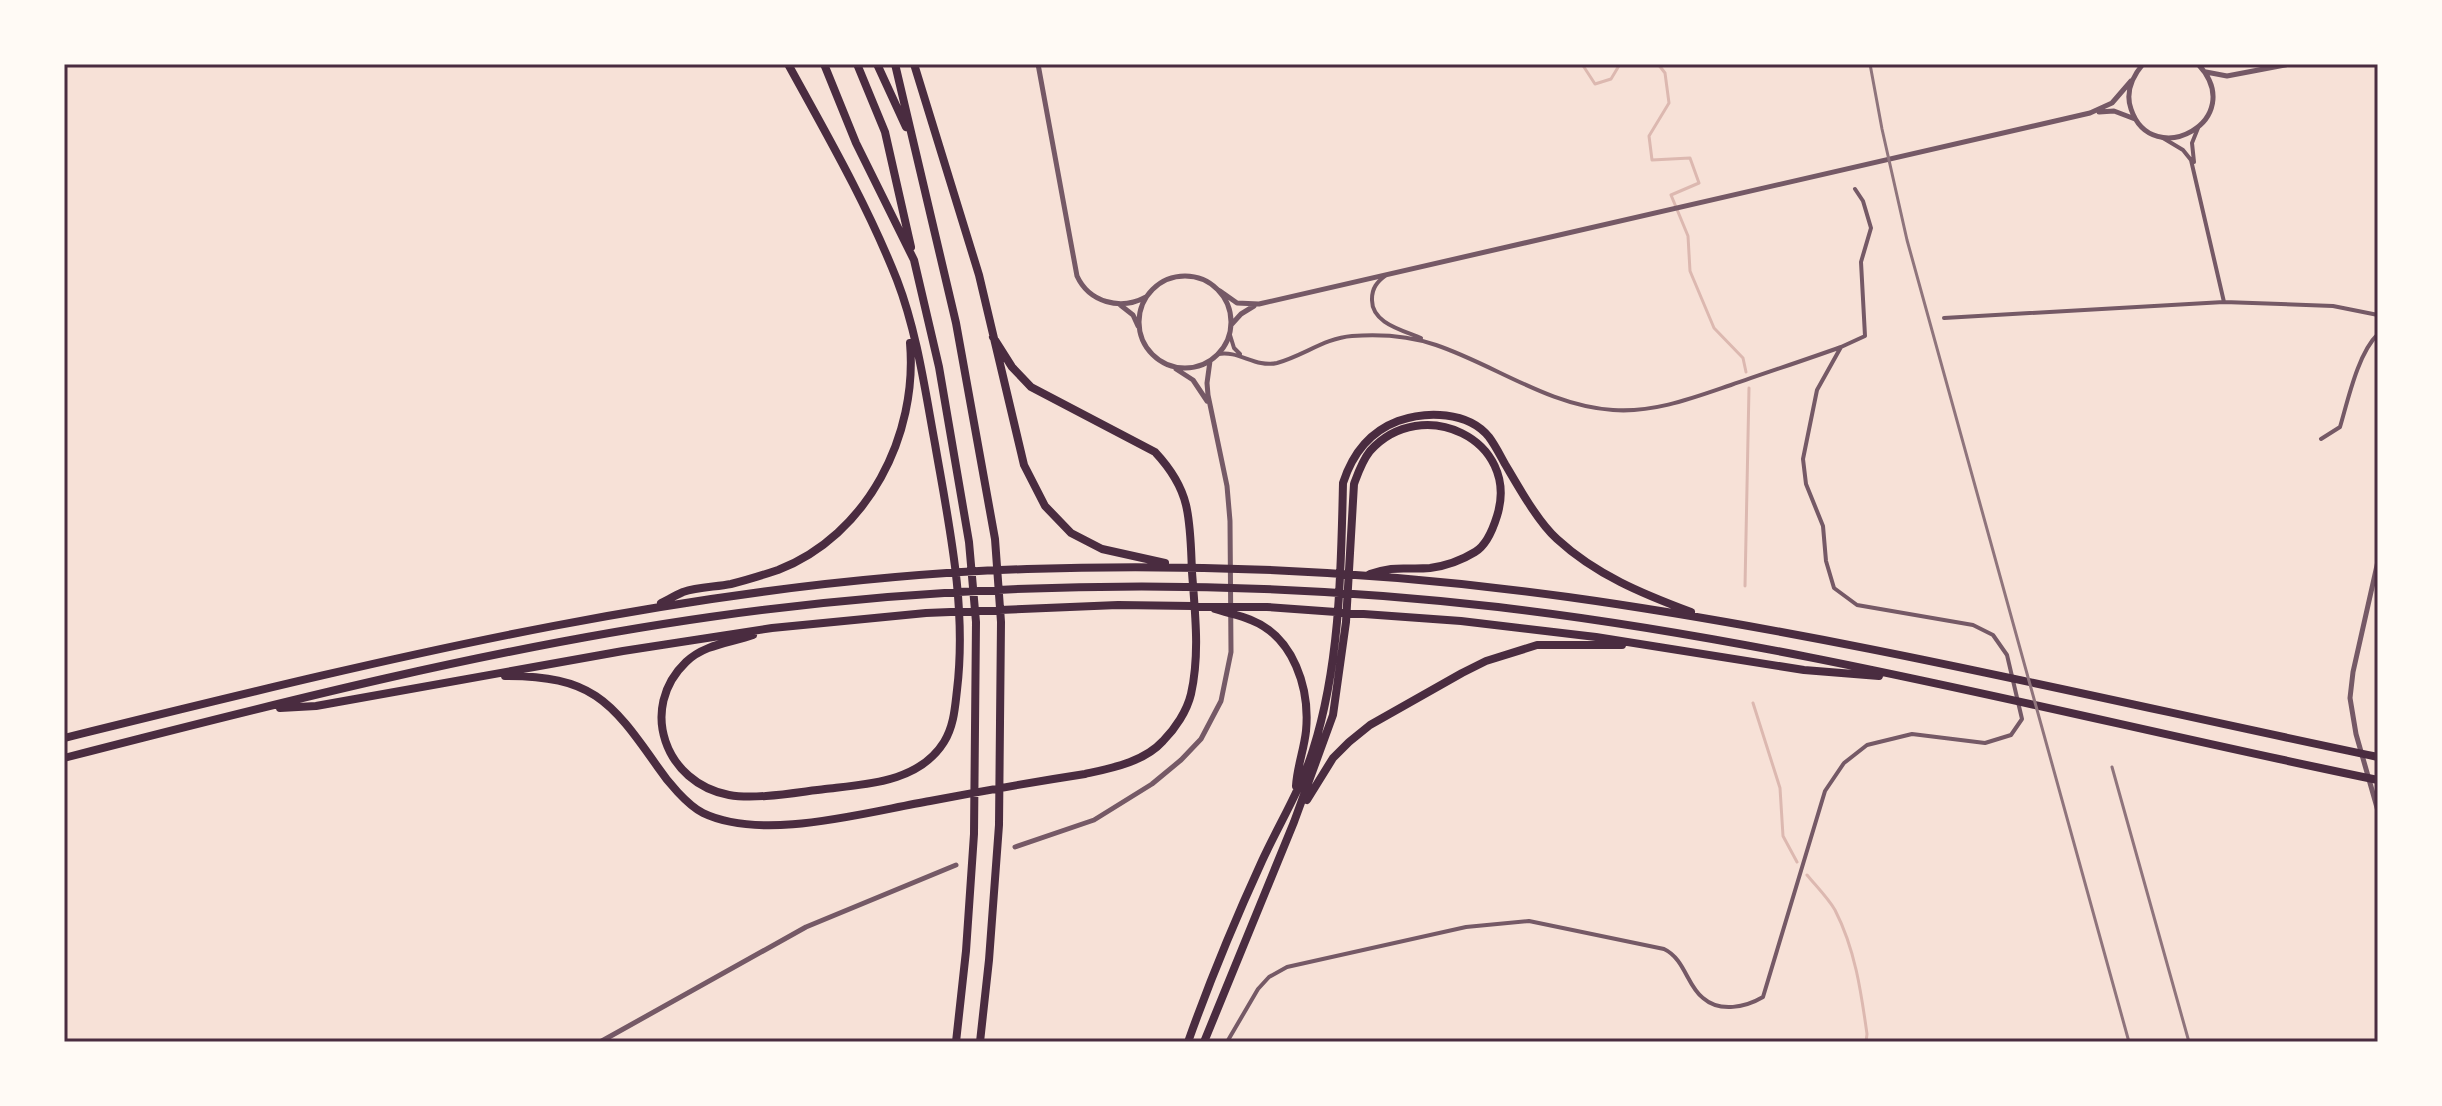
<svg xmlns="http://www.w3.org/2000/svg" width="2442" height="1106" viewBox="0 0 2442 1106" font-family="Karla,sans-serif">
<rect width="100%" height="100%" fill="#f7e1d7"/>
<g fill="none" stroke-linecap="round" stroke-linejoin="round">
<!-- stream -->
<path stroke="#dcb8b0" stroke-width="3" d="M1582,64l13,20 16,-5 9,-15
M1658,64l7,9 4,30 -20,33 3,24 38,-2 9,25 -28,12 17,41 2,35 24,57 29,30 3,14
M1745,586l4,-198
M1753,703l27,85 3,48 14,26
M1807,875c9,11 21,23 28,35 20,39 26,81 32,124l-1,8"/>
<!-- minor -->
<path stroke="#755966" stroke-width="4" d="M2163,138l20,12 8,10 33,142
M2194,162l-2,-19 6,-15
M1385,276c-8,6 -13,12 -13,23 -1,24 30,31 49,39
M1944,318l280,-16 109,4 45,9
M1230,335l4,13 6,6
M1218,354c21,-4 37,14 59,9 26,-7 48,-25 75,-27 27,-2 58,0 84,9 59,20 113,61 177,65 41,3 80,-12 118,-25 37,-13 74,-25 110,-38l24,-11 -4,-74 10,-34 -8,-27 -8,-12
M2321,439l19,-12c8,-27 18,-74 38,-93
M1227,1042l31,-53 11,-12 18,-10 179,-40 63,-6 135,28c21,10 23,37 39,49 17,15 43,9 60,-1l62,-206 19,-28 23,-18 45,-11 73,9 26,-8 11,-16 -15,-64 -14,-20 -20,-10 -116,-20 -23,-17 -8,-27 -3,-35 -17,-42 -3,-25 14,-69 24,-43"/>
<!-- tertiary -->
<path stroke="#755966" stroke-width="5" d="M1038,64l39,212c12,26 43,35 69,21
M2143,64c-11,13 -18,28 -12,45 21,63 119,11 67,-45
M2206,72l21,4 63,-12
M2099,112l15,-1 21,8
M1139 322a46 46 0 1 1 92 0a46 46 0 1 1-92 0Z
M1220,291l17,12 22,1 831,-191 22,-10 19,-22
M1119,304l14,11 5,11
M1231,325l10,-11 13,-8
M1176,369l17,11 14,21
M2378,561l-25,111 -3,26 6,36 22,77
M1015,847l79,-27 58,-36 29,-24 20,-21 20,-38 10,-49 -1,-131 -3,-35 -19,-91 -1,-12 3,-22
M600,1042l206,-115 150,-62"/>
<!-- motorway -->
<path stroke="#4a2c40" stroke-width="8" d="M824,64l32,79 58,117 25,107 30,175 7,80 -2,212 -8,117 -10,91
M857,64l28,68 26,115
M877,64l29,63
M895,64l61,259 39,216 6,83 -2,203 -10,135 -9,82
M914,64l65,211 45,190 21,41 26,27 31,16 63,14
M661,603c8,-4 15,-8 22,-11 15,-5 33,-5 48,-8 16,-4 32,-9 47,-14 90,-35 140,-135 132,-227
M1215,609c12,4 25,6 36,11 43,17 59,69 55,111 -2,19 -9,36 -10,55
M753,635c-23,8 -48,9 -67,27 -48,46 -21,121 43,133 27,5 69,-3 96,-6 43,-5 94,-7 119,-47 10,-16 11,-35 13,-52 10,-83 -8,-165 -22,-246 -10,-54 -18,-112 -38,-164 -30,-76 -70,-145 -109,-216
M505,676c86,0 105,23 152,90 10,15 30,39 46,47 60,29 163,-1 227,-12 52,-10 103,-19 155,-27 27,-6 59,-12 78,-33 12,-12 24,-30 28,-47 9,-40 4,-81 1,-122 -1,-22 -1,-46 -6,-67 -5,-21 -17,-38 -31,-53l-124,-65 -19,-20 -19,-30
M280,708l36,-2 307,-55 149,-23 154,-15 192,-8 149,2 194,14 135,16 208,33 75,6
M64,738c317,-78 634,-158 963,-169 180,-6 362,3 541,28 272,38 541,104 810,160
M64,758c213,-55 428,-110 646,-141 261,-37 526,-40 788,-10 298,35 587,113 880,173
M1307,800l26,-42 16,-16 21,-17 92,-52 24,-12 51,-16h85
M1188,1042c22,-62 47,-122 74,-181 17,-37 39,-72 51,-111 27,-85 28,-179 30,-267 9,-28 26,-51 55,-62 28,-10 70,-10 91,16 6,8 11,18 16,27 13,22 33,58 52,75 39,36 86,55 134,73
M1204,1042l90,-220 39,-107 13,-93 8,-138c4,-11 8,-23 16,-33 52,-58 151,-11 127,65 -4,13 -10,29 -22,36 -13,8 -30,14 -45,16 -25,2 -35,-3 -60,6"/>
<!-- rail -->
<path stroke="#8f747c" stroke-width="3" d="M1870,64l12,65 25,111 222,802
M2112,767l77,275"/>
</g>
<!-- border -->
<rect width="2442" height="1106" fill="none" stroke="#fffaf5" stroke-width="132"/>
<rect x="66" y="66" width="2310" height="974" fill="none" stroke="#4a2c40" stroke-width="3"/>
</svg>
